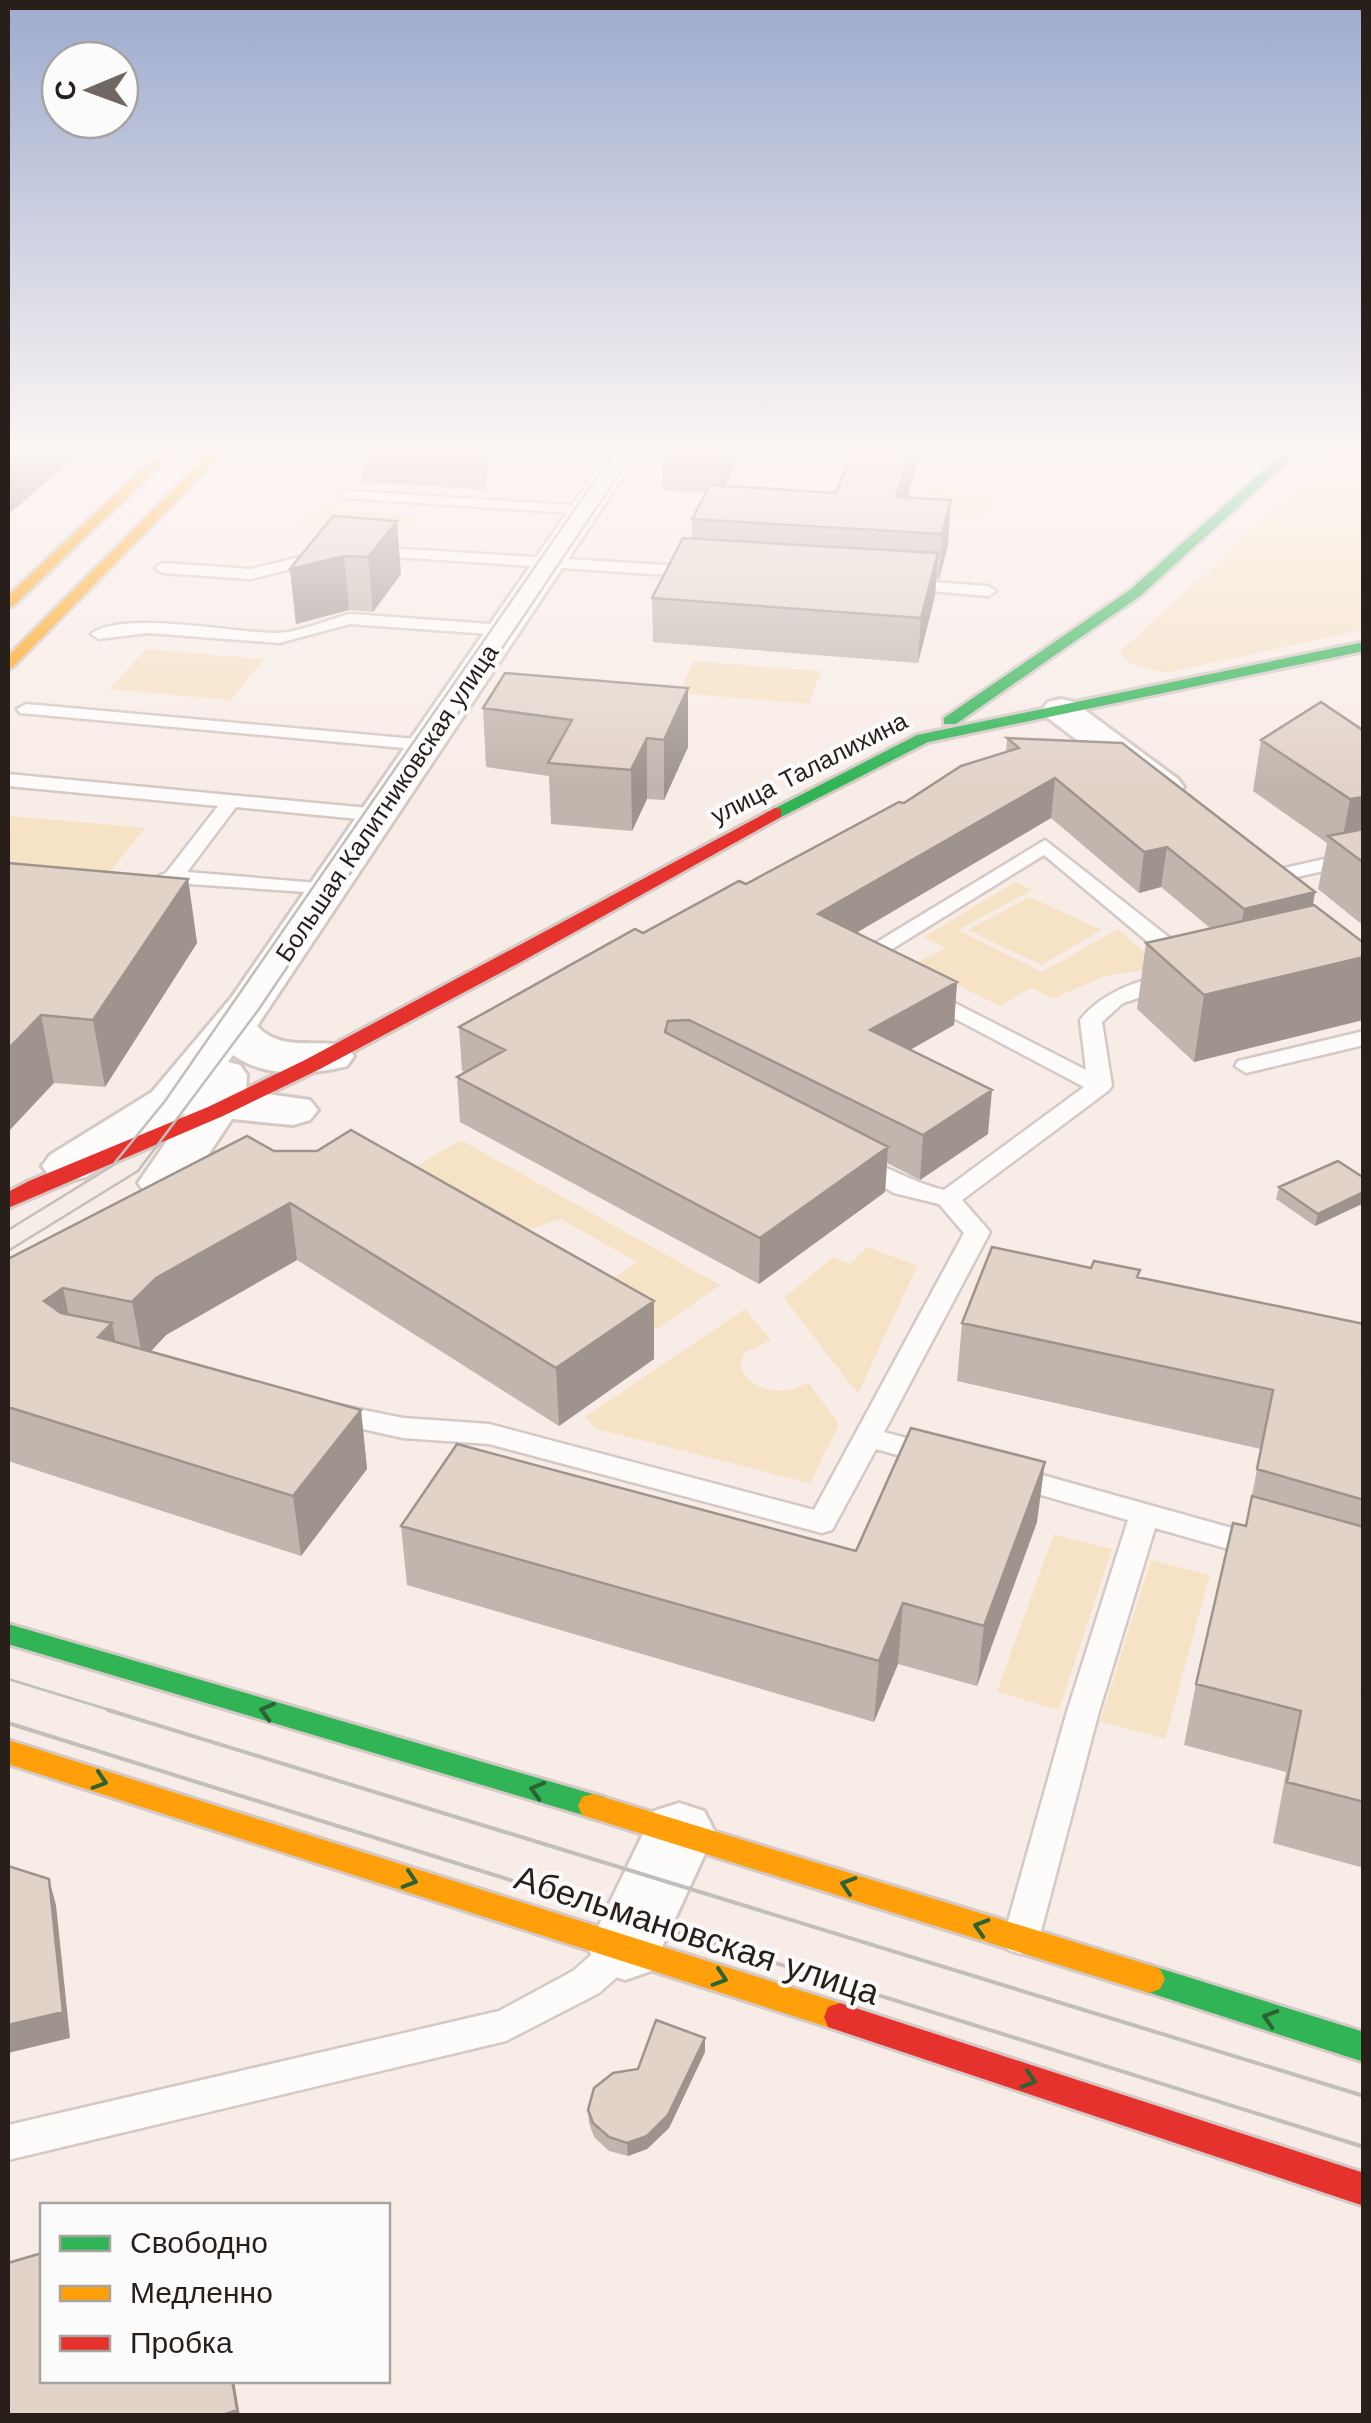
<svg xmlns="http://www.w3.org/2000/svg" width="1371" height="2423" viewBox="0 0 1371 2423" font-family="'Work Sans',sans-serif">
<rect width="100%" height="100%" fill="#f8ece7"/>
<!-- green -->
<path fill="#f6e2c5" d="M1340,451l23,6v173l-198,43 -33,-8 -13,-13z
M927,490l66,5 -7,21 -68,-5z
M327,509l77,5 13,7c-15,18 -97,12 -118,2l10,-12z
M146,649l118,10 -33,41 -122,-11z
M694,661l127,10 -12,33 -130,-11z
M11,816l134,12 -43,54 -94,-10z
M1015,882l17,8 -74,40 84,42 76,-43 44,38 -57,9 -51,22 -23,-10 -31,18 -85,-42 30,-16 -21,-11z
M1029,897l73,33 -61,35 -73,-35z
M461,1140l259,145 -63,44 -64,-37 44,-30 -76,-43 -66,21 -102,-60z
M868,1247l49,19 -59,128 -74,-96 49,-41 17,7z
M745,1309l26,31 -27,13 -4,13c11,27 45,31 68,16l31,42 -29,59 -213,-54 -12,-12z
M1054,1534l58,15 -53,161 -62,-18z
M1151,1560l59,15 -45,164 -65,-18z"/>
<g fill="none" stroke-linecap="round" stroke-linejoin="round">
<defs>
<path id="lane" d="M480,448l141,4 7,4 -7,4 -134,-8z
M1344,448h20v7l-18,-4z
M350,491l235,15 7,4 -7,4 -240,-16 -2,-3z
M370,547l329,20 8,5 -8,5 -335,-22v-6z
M325,551l8,5 -2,3 -80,20 -88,-6 -8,-5 8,-5 88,6z
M904,580l84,6 8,5 -8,5 -90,-8v-6z
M350,614l154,11 8,5 -8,5 -154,-11 -71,19 -131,-10 -49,6 -8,-5c31,-24 142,-1 184,-1 24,0 51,-13 75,-19z
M26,704l400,36 9,5 -9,5 -406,-37 -3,-4z
M8,774l371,35 10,6 -10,6 -143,-14 -49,65 142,12 7,2v8l-161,-11 -28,11h-14v-8l33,-13 52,-67 -210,-20z
M1045,840l149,117 3,5 -3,5h-16l-134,-112 -181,112 -8,1 -11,-6z
M1364,850v12l-90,20 -10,-6 3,-4z
M1173,972l8,2 3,5 -3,5 -58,19 -21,19 10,64 -4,5 -146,109 28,32 -106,200 59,16 4,7 -4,7 -10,3 -57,-16 -44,81 -10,3 -333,-89 -86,-6 -85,-19 -4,-7 4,-7 10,-2 75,15 86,6 325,86 150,-277 -25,-29 -45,-11 -50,-29 12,-7c29,7 54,25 88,33l140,-103 -168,-89 3,-5h16l151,77 -6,-50c23,-29 58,-39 93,-48z
M1364,1031v14l-118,28 -11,-7 3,-5z
M1010,1466l261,73 4,8 -4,8 -11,3 -105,-30 -57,187 -59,224 -5,11 -13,4 -13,-4 -5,-11 63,-224 62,-195 -128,-37 -4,-7 4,-7z
M621,1936l13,4 5,11 -5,11 -35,31 -93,48 -498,119v-35l491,-114 74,-40 35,-31z"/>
<path id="street" d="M612,448h30l-385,578c26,27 57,12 90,20l7,10 -7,10c-36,9 -82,12 -114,-11l-5,7 12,3 7,10 -1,16 64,9 8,10 -8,10 -17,5 -61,-6 -50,75 -18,4 -18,-4 -8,-11 48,-70 -100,64 -18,4 -18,-4 -8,-11 8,-11 102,-63 79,-94z
M1061,699l13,3 104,77 6,8 -6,8h-28l-102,-77 -6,-8 6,-8z
M679,1803l25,8 11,21 -64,139 -26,9 -26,-9 -11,-23 66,-137z"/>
<path id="fast" d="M1289,448h14l-163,148 -184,128h-12v-6l186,-128z
M1364,642v9l-436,91 -147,75h-12l-3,-4 151,-78z
M8,1624l585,170 11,3 4,9 -4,9 -11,3 -585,-174z
M1149,1965l215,67v30l-226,-73 -5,-10 5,-10z"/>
<path id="slow" d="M215,448h13l-215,219 -5,2v-13z
M154,458l11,3 -152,145 -5,1v-11z
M8,1740l832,263 12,4 4,10 -4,10 -12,4 -832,-267z
M593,1794l556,171 11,4 5,10 -5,10 -11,4 -567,-178 -4,-9 4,-9z"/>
<path id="jam" d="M775,808l6,1v8l-262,146 -199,106 -97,47 -215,92v-16l21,-11 179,-74 97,-47z
M840,2003l524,170v33l-536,-179 -4,-10 4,-10z"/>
</defs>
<!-- lane casing -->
<use href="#lane" stroke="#d4c9c5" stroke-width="5"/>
<!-- street casing -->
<use href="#street" stroke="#d4c9c5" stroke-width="6"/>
<!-- fast casing -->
<use href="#fast" stroke="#d4c9c5" stroke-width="6"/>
<!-- slow casing -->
<use href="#slow" stroke="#d4c9c5" stroke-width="6"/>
<!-- jam casing -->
<use href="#jam" stroke="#d4c9c5" stroke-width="6"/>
<!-- lane -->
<use href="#lane" fill="#fefcfb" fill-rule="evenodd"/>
<!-- street -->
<use href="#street" fill="#fefcfb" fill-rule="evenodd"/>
<!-- fast -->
<use href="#fast" fill="#30b455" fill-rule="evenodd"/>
<!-- slow -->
<use href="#slow" fill="#ff9f0a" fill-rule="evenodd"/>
<!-- jam -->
<use href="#jam" fill="#e5322d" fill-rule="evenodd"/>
<!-- tram-far1 -->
<path stroke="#c1bebc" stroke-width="2.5" d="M8,1230l104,-64 53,-65 452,-653
M8,1251l130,-80 121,-162 378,-561
M8,1679l108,33"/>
<!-- tram -->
<path stroke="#c1bebc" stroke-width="4" d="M108,1710l1256,386
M8,1723l1356,424"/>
</g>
<!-- wall -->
<path fill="#c2b5ad" d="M360,448h128l-2,42 -123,-8z
M662,448h81l-18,38 111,7 86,-45 -15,50 44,2 -3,45 -9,34h-3l-1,17 -17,67 -265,-21 -1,-44 40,-60v-19l13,-26 -43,-3z
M333,516l68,58 -28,38 -24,-2 -53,14 -6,-55z
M505,673l183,74 -24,53 -17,-1 -15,32 -81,-7 -2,-48 -63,-9 -3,-59z
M1364,731v195l-46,-37 9,-46 -74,-52 8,-51z
M1007,738l308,154 -2,13 50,115 -169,42 -57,-53 9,-66 64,-15 -49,-41 -22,6 -88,-75 -195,115 101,49 -3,43 -44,25 78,84 -68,46 -33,-17 -2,29 -126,92 -299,-162 -3,-45 9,-5 -4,-1 -3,-44 184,-94 103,-49 260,-132z
M8,863l180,16 9,64 -92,144 -51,-4z
M274,1151l380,150v58l-95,67 -262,-166 -131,75 -16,17 211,58 6,59 -66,87 -293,-95v-202z
M1364,1178v25l-49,23 -39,-27 3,-12z
M1138,1278l226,93v314l-2,8h2v175l-91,-25 13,-71 -102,-27 12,-61 50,-158 15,-77 -304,-68 5,-58z
M1037,1522l-60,164 -79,-22 -24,58 -467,-137 -6,-59 455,25z
M705,2052l-36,76 -22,21 -19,7 -19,-5 -15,-14 -5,-14 -1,-13 50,-41z"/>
<!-- shaded-wall -->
<path fill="#9e948d" d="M21,448h64l-77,67v-55z
M484,448h4l-2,42z
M721,448h22l-23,46z
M912,448h10l-25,83 -1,-34z
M951,500l-3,45 -9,34 3,-45z
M397,521l4,53 -28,38 -5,-55z
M938,553l-3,43 -17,67 3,-45z
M344,556l5,54 -53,14 -6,-55z
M688,688v59l-24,53v-60z
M647,738v61l-15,32 -1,-61z
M1055,778l-4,40 -234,138 1,-42z
M1364,797v51l-23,-2 9,-47z
M1167,847l-6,40 -22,6 5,-41z
M188,879l9,64 -92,144 -12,-67z
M1315,892l-7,42 -71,17 7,-42z
M1364,957l-1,63 -169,42 10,-67z
M957,982l-3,43 -87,49 3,-44z
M41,1015l13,68 -46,49v-83z
M992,1090l-4,44 -68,46 3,-45z
M888,1147l-3,45 -126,92 1,-46z
M1364,1192v11l-49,23 3,-12z
M290,1203l7,57 -131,75 -23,25 -11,-58 24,-24z
M63,1288l12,57 -31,-44z
M654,1301v58l-95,67 -3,-58z
M112,1323l11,58 -25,-44z
M361,1410l6,59 -66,87 -8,-60z
M1045,1462l-8,60 -60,164 7,-60z
M903,1603l-5,61 -24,58 5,-61z
M49,1879l7,26 14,133 -62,15v-28z
M705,2038v14l-36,76 -22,21 -19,7 -1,-13z
M232,2380h2l6,36h-20z"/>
<!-- building -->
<path fill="#e2d3c9" stroke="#9e948d" stroke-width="2.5" d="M8,448h13l-13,12z
M853,448h59l-16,49 55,3 -9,34 -250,-15 18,-34 126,8z
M333,516l64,5 -29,36 -24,-1 -54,13z
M683,538l255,15 -17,65 -269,-20z
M505,673l183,15 -24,52 -17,-2 -16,32 -83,-7 24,-43 -89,-12z
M1321,702l43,29v66l-14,2 -89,-59z
M1007,738l115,5 193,149 -71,17 -77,-62 -23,5 -89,-74 -237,136 139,68 -87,48 122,60 -69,45 -234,-115 -21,1 -3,11 223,115 -128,91 -303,-161 48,-27 -46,-23 176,-98 8,4 96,-52 7,3 153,-82 5,1 57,-37 58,-18z
M1364,829v34l-36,-27z
M8,863l180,16 -95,141 -52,-5 -33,34z
M1314,905l50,38v14l-160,38 -58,-52z
M351,1130l303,171 -98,67 -266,-165 -134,75 -24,24 -69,-14 -19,13 17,12 51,10 -14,14 263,73 -68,86 -285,-89v-148l239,-123 27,15h43z
M1338,1161l26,17v14l-46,22 -39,-27z
M992,1247l99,21 3,-7 46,9 -3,7 227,47v36l-2,10 2,1v129l-107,-31 16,-79 -311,-67z
M911,1428l134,34 -61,164 -81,-23 -24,58 -478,-135 56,-82 399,107z
M1252,1496l112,31v158l-2,8h2v109l-77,-20 14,-71 -105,-27 37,-161 13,3z
M8,1866l41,13 14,133 -55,13z
M656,2020l49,18 -37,77 -21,21 -20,7 -18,-6 -16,-14 -5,-13 6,-22 19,-15 25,-4z
M42,2253v127h190l5,30 -17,6h-212v-153z"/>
<!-- one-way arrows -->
<defs><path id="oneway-chevron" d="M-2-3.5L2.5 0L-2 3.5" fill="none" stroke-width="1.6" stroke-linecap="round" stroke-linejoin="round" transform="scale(2.5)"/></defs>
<g stroke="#2c6235">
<use href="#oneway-chevron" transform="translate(267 1711) rotate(-164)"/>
<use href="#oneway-chevron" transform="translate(100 1781) rotate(18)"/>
<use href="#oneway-chevron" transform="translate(537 1790) rotate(-164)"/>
<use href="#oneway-chevron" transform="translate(410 1880) rotate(18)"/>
<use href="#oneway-chevron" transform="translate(848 1885) rotate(-162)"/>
<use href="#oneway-chevron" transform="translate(981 1927) rotate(-163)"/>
<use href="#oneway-chevron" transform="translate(720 1978) rotate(18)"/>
<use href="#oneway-chevron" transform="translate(1270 2018) rotate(-163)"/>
<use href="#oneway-chevron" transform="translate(1029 2080) rotate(18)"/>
</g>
<!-- sky -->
<linearGradient id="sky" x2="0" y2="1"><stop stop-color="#9dabce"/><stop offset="0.57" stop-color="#fcf6f4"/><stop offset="1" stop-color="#fcf6f4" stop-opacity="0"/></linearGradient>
<rect width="1371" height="787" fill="url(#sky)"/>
<g text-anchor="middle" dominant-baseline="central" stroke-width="8" stroke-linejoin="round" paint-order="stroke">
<!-- far-street labels -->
<g font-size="25" fill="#281f1b" stroke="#fbfbfb">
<text transform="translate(809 768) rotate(-27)">улица Талалихина</text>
<text transform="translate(387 803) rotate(-56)">Большая Калитниковская улица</text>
</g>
<!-- near-street labels -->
<g font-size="35" fill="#281f1b" stroke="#fbfbfb">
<text transform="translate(697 1935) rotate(18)">Абельмановская улица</text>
</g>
</g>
<!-- border -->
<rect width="1371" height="2423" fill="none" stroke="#281f1b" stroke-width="20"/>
<!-- legend -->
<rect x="40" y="2203" width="350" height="180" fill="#fbfbfb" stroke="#a7a3a1" stroke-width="2.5"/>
<rect x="60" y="2236" width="50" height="15" fill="#30b455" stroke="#a7a3a1" stroke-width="2.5"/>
<text x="130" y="2253" font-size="30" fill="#281f1b">Свободно</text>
<rect x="60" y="2286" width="50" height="15" fill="#ff9f0a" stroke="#a7a3a1" stroke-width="2.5"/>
<text x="130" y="2303" font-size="30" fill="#281f1b">Медленно</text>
<rect x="60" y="2336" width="50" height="15" fill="#e5322d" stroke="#a7a3a1" stroke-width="2.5"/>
<text x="130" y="2353" font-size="30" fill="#281f1b">Пробка</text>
<!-- north arrow -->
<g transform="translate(90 90) rotate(269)"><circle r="48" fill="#fbfbfb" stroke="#a7a3a1" stroke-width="2.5"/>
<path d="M0-8L18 38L0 25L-18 38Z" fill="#716762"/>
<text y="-15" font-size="28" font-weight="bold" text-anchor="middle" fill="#281f1b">С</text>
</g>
</svg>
